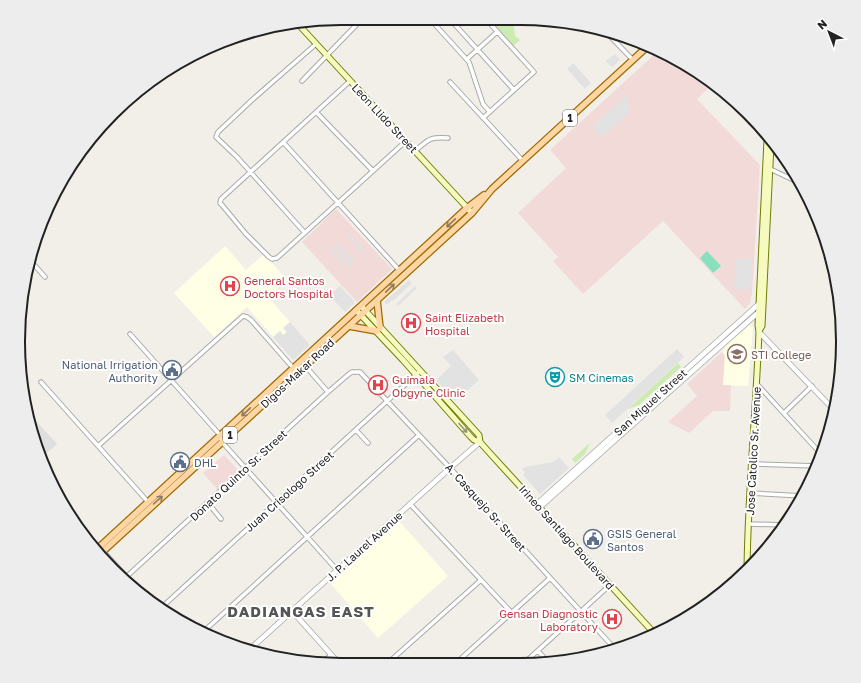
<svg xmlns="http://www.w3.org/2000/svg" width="861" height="683" viewBox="0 0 861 683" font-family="'Golos Text',sans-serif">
<rect width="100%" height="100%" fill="#f2efe9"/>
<!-- residential -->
<path fill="#e0dfdf" d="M27,411l30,33 -15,13 -13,-32z"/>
<!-- commercial -->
<path fill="#f2dad9" d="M658,51l23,10 32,23 -16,15 63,66 -8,128 -2,10 -5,6 -82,-88 -80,73 -30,-33 5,-4 -40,-44 48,-45 -16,-18z
M336,209l56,60 -35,33 -55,-60z
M722,352l3,4 -2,28 8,1 -1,26h-17l-24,22 -21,-11 29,-26 -10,-12z
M224,455l15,16 -21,19 -15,-17z"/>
<!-- education -->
<path fill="#ffffe5" d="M225,246l21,24 18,-16 23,26 -19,17 22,25 -7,6 4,4 -4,3 -3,-4 -7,6 -26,-30 -33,30 -40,-44z
M750,325l3,2 -5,59 -25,-1 2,-29 -2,-3 2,-6z
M400,522l48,54 -70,62 -48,-55z"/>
<!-- grass -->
<path fill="#cdebb0" d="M489,19h24l2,17 5,4 -7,6z
M678,363l3,4 -42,38 -11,4z
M590,443l-5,11 -10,9 -3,-4z"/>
<!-- pitch -->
<path fill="#88e0be" d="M707,251l14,15 -8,7 -13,-15z"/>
<!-- parking -->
<path fill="#e2e2e2" d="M615,54l5,6 -8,7 -6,-6z
M573,63l18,20 -6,6 -18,-20z
M626,95l3,17 -27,26 -10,-11z
M349,233l16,18 -2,2 -16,-19z
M337,242l17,18 -3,3 -16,-18z
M332,247l17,18 -3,2 -17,-18z
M736,258l16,1 -2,31 -16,-1z
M409,280l3,3 -19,18 -1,-1 -5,5 -3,-3z
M340,286l15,16 -10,10 -16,-17z
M415,286l2,2 -19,18 -2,-2z
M290,322l20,23 -17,15 -20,-23 7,-6 3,4 2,-1 2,-2 -4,-4z
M677,349l7,8 -72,66 -7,-8z
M453,350l26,30 -24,21 -19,-21 15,-14 -8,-9z
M559,457l10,11 -29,26 -17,-19 2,-2 -3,-4 3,-2 28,-5z"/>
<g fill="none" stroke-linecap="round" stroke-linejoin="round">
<defs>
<path id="minor" d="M429,18l40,44 14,42 7,8
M449,18l65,72
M606,32l27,28
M467,59l30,-27
M302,81l61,-63
M350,81l-129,118 -1,4 2,2 24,29 23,23 3,2 5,-1 129,-117
M450,82l73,79
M316,112l57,59
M483,118l51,-46 -49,-54
M283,142l116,128
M415,151c14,-12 14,-14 33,-13
M768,168l34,16
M305,233l-68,-76 -21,-20 2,-5 34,-32 64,-56
M29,259l16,18
M130,334l90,101 2,7 115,128
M301,361l27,31
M41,382l107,120
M757,384l64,70
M784,413l28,-27
M356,430l12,13
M98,446l145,-130 4,1 4,3 43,49
M752,464l65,2
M750,493l53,3
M208,503l13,16
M410,504l101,108
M749,524l36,1
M103,551l44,48
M124,579l204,-187 21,-18 3,-2h8l90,96 165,181
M161,608l259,-237
M203,632l216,-197
M538,651l11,12
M325,660l6,-5
M390,661l91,-81
M456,663l94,-85
M523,664l87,-79"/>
<path id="tertiary" d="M759,332l75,78
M537,504l223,-201
M540,507l221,-197
M292,611l44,49
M249,650l201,-182 30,-26"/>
<path id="secondary" d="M298,24l174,189
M363,308l116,127 1,7 7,8 167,183
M356,310l47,50 67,76 4,4 6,2
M759,331l3,-5 9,-181
M747,569c1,-79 9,-158 12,-237l-1,-7 9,-185"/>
<path id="primary" d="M377,300l3,28
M349,326l28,5
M95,551l372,-343 17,-13
M99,555l373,-342 20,-24 156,-143"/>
</defs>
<!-- minor casing -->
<use href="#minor" stroke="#a9a9a9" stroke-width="5.5"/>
<!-- tertiary casing -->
<use href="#tertiary" stroke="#a9a9a9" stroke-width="6"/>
<!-- secondary casing -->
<use href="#secondary" stroke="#707d05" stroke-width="7"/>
<!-- primary casing -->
<use href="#primary" stroke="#a06b00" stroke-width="8"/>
<!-- minor -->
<use href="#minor" stroke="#fff" stroke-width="3.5"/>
<!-- tertiary -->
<use href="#tertiary" stroke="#fff" stroke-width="4.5"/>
<!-- secondary -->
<use href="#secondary" stroke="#f7fabf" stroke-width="5"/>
<!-- primary -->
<use href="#primary" stroke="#fcd6a4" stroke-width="5.5"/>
</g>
<!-- one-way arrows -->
<defs><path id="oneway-shaft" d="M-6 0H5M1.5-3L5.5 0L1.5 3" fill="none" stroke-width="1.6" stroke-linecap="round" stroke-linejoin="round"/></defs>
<g stroke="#8f7c63">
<use href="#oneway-shaft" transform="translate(451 223) rotate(137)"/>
<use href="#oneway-shaft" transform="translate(390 288) rotate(-43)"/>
<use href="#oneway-shaft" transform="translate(246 412) rotate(137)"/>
<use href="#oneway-shaft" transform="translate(158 500) rotate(-42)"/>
</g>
<use stroke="#979978" href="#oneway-shaft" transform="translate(463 428) rotate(48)"/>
<!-- icons -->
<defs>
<symbol id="hospital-ring" viewBox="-11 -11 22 22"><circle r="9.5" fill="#fff" stroke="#e0444e" stroke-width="1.5"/><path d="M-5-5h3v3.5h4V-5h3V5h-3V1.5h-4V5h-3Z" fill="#e0444e"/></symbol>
<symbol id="university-ring" viewBox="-11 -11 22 22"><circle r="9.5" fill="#fff" stroke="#8d6e63" stroke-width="1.5"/><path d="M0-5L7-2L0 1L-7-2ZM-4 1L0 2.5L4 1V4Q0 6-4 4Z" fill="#8d6e63"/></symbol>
<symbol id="civic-ring" viewBox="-11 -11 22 22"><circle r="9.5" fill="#fff" stroke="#5c6f8a" stroke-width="1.5"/><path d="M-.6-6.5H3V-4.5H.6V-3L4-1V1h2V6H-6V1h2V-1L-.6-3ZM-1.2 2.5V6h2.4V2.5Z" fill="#5c6f8a"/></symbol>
<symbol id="theatre-ring" viewBox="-11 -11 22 22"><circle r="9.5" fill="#fff" stroke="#0f9aa8" stroke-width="1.5"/><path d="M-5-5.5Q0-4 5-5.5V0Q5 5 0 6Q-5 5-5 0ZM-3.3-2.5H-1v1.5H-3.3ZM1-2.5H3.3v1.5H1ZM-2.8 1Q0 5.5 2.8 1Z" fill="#0f9aa8"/></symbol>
</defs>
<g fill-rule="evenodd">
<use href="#hospital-ring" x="219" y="275" width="22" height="22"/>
<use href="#hospital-ring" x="400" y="312" width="22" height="22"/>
<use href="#university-ring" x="726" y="343" width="22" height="22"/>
<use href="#civic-ring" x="161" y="359" width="22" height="22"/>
<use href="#theatre-ring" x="544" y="366" width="22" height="22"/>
<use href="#hospital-ring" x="367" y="374" width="22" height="22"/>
<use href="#civic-ring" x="169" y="451" width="22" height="22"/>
<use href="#civic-ring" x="582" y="528" width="22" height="22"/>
<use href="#hospital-ring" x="601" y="608" width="22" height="22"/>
</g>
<g text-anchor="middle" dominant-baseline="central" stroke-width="4" stroke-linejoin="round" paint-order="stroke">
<!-- shield labels -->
<g fill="#fff" stroke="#646464" stroke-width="1">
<rect x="563" y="110" width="14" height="16" rx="3"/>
<rect x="223" y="427" width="14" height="16" rx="3"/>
</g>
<g font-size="10" font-weight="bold" fill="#222">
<text x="570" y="118">1</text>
<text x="230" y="435">1</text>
</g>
<!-- street labels -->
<g font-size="11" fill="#222" stroke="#fff">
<text transform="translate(385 118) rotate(47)">Leon Llido Street</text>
<text transform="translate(297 373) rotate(-43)">Digos-Makar Road</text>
<text transform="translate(650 402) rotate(-42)">San Miguel Street</text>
<text transform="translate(753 451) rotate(-87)">Jose Catolico Sr. Avenue</text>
<text transform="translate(238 475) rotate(-43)">Donato Quinto Sr. Street</text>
<text transform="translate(289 491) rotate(-42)">Juan Crisologo Street</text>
<text transform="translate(486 507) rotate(48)">A. Casquejo Sr. Street</text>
<text transform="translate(567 537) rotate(48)">Irineo Santiago Boulevard</text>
<text transform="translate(364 546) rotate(-42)">J. P. Laurel Avenue</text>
</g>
<!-- health labels -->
<g font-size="11" fill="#be3a42" stroke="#fff" text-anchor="start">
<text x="244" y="280">General Santos<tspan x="244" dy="13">Doctors Hospital</tspan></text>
<text x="425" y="317">Saint Elizabeth<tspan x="425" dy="13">Hospital</tspan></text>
<text x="392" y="379">Guimala<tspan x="392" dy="13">Obgyne Clinic</tspan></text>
<text x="598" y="613" text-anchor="end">Gensan Diagnostic<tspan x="598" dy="13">Laboratory</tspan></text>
</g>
<!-- education labels -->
<g font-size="11" fill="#785e54" stroke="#fff" text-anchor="start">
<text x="751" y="354">STI College</text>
</g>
<!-- service labels -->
<g font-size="11" fill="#4e5e75" stroke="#fff" text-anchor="start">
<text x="158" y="364" text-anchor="end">National Irrigation<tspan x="158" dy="13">Authority</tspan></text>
<text x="194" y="462">DHL</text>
<text x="607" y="533">GSIS General<tspan x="607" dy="13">Santos</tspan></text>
</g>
<!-- culture labels -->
<g font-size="11" fill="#0d838f" stroke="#fff" text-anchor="start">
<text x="569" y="377">SM Cinemas</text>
</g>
<!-- district labels -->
<g font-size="15" font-weight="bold" letter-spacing="1" fill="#555" stroke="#fff">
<text x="301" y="611">DADIANGAS EAST</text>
</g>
</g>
<!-- crop -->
<path d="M0 0H861V683H0ZM341 25H520A316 316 0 0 1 836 341V342A316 316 0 0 1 520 658H341A316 316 0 0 1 25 342V341A316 316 0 0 1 341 25Z" fill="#ededed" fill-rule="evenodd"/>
<path fill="none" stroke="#222" stroke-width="2" d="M341 25H520A316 316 0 0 1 836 341V342A316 316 0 0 1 520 658H341A316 316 0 0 1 25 342V341A316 316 0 0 1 341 25Z"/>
<!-- north arrow -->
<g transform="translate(829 32) rotate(318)" stroke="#ffffff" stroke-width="3" paint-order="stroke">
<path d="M0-3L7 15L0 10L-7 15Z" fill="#222222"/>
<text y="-6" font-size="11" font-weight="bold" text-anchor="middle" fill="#222222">N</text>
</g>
</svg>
